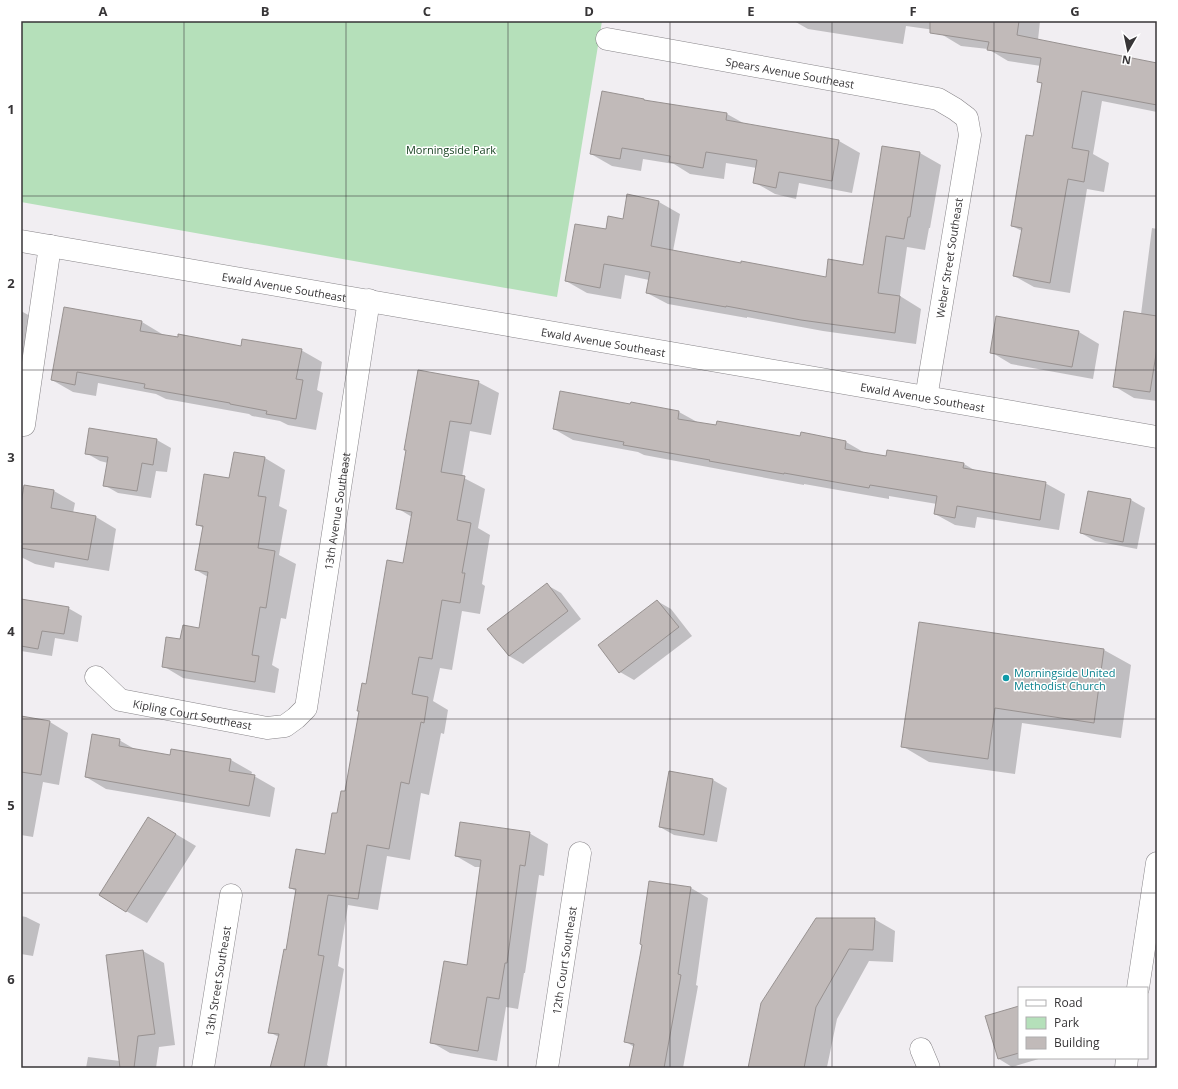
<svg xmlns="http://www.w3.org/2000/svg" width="1178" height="1089" viewBox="0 0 1178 1089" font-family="'Open Sans',sans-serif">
<rect width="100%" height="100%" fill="#f1eef2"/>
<!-- green -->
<path fill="#b5e0ba" d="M21,21h581l-45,276 -536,-95z"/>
<!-- shadow -->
<path fill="#0003" d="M794,21h246l-2,19 119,24v48l-55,-11 -9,53 16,9 -5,29 -17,-3 -17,104 -36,-6 -20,-11 8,-45 -10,-5 22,-89 9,-53 -5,-3 3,-15 -33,-5 -20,-12 -27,-3 -20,-12 1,-3 -36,-5 -3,18 -95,-15z
M602,92l44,9 81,13 18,10 94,17 21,12 -8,40 -53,-10 -3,16 -21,-5 -21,-12 3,-14 -31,-5 -2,16 -34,-5 -16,-10 -31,-5 -2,12 -29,-5 -21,-12z
M883,147l37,6 21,12 -11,63h-1l-4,22 -18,-3 -7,49 21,13 -5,35 -93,-13 -76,-14v1l-79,-14 -21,-11 2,-13 -24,-5 -4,24 -34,-6 -21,-12 40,-51 53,-28 21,12 -7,37 153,28 38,-13z
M1152,228l5,1v172l-23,-3 -20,-12 27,-72z
M21,311l11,6 -8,46h-3z
M142,322l20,12v2l80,11 59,3 21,12 -5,28 6,3 -7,37 -28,-5 -8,-4 -28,-5 -3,-2 -83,-15 -10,-5 -58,-11 -2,13 -23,-4 -21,-12z
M1079,332l20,12 -6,35 -82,-15 -20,-12z
M478,382l21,11 -8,42 -21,-4 -8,46 23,12 -7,39 12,7 -8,49 3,2 -5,28 -18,-3 -10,59 -12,-2 -7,33 15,9 -4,24 -3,-1 -12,62 -8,-2 -11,67 -23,-4 -9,54 -30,-5 -10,61 6,3 -17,96 4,3h-60l8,-31 -10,-5 18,-81 9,-60 -6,-3 36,-33 19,-63 22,-107 37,-121 8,-47 -15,-9 10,-57 -2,-2z
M631,405l48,7 20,11 102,15 45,4 19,11 22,4 1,-5 76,12 12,7 69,12 20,11 -6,36 -82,-13 -2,11 -20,-3 -20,-11 2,-10 -48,-8v3l-85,-15v1l-160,-30 -6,-3 -65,-12 -19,-11z
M90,429l67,11 14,8 -4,24 -11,-1 -5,27 -33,-5 -14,-8 4,-22 -8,-2 -14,-8z
M265,458l20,12 -6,36 8,4 -8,45 17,9 -10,55 -5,-1 -9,47 7,4 -4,24 -92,-15 -20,-12 18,-26 19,-11 8,-52 -12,-7 7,-42 -6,-4 33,-45z
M25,486l29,5 21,12 -2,10 23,4 20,12 -7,42 -54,-9 -1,6 -19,-4 -14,-7v-57l2,1z
M1131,500l14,8 -8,41 -42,-8 -14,-8z
M547,585l14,8 20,26 -58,45 -14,-8z
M21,600l47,8 14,8 -4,26 -23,-4 -3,18 -31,-5z
M657,601l14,8 21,27 -58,44 -14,-8z
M920,623l184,27 27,15 -10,73 -99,-15 -7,51 -86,-12 -27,-16z
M21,717l29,5 18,11 -9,52 -16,-3 -10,55 -12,-2z
M119,740l19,11 33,5 60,4 21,12 -1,4h3l21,12 -5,29 -164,-28 -20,-12z
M670,772l43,8 14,8 -10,54 -43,-7 -14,-8z
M169,830l27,16 -49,77 -21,-12z
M529,833l19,11 -4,32 -5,-1 -14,98h-1l-6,36 -12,-2 -9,54 -47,-8 -19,-11 36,-76 14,-99h-6l-19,-11z
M691,888l17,10 -12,87 2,1 -15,82h-49v-21l-9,-6z
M21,916l5,1 14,7 -7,32 -12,-2z
M874,919l21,12 -2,31 -24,-1 -32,58 -10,48 2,1h-80l13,-65z
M143,951l21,12 11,82 -16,2 -3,21h-70l2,-11 32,4 -13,-105z
M1019,1007v51h23l-30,9 -13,-8z"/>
<!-- building -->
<path fill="#c1bab9" stroke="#989291" d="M930,21h89l-2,14 140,28v42l-75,-14 -10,57 17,3 -5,31 -16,-3 -18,104 -37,-7 9,-48 -11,-2 15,-91 7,1 9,-53 -5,-1 4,-24 -54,-8 2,-8 -59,-9z
M602,91l42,8v1l83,13 -1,7 113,20 -7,41 -53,-9 -3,16 -23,-5 4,-23 -51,-8 -3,16 -34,-6 1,-6 -48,-8 -2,11 -30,-5z
M882,146l38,6 -10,65h-2l-4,22 -18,-3 -8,57 22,3 -5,37 -94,-13 -75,-14v1l-80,-14 4,-21 -46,-8 -4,24 -35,-7 10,-57 31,5 2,-13 15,3 4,-25 32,7 -8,45 90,17v-2l85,16 2,-18 35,6z
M64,307l78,14 -2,10 38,6v-3l63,12 1,-7 60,10 -6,30 7,1 -7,39 -30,-5 1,-3 -37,-7v-1l-86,-15 1,-4 -68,-12 -2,13 -24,-5z
M1124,311l33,5v32l-7,44 -37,-5z
M996,316l83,15 -7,36 -82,-14z
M418,370l61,11 -8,43 -21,-3 -9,51 24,4 -8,44 14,3 -9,50h3l-5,30 -18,-3 -10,59 -13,-2 -7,37 16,3 -4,26 -3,-1 -12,62 -8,-2 -12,67 -22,-4 -9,54 -30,-4 -10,60 6,1 -20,112h-34l9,-34 -11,-1 16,-84 2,1 10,-61 -7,-1 7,-39 29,5 7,-41h5l4,-22h4l14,-80h-2l5,-28 4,1 21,-124 16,3 9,-51 -16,-3 10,-59h-2z
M560,391l70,13 1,-2 48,9 -1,8 38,6 1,-4 83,15 1,-4 45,9 -1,8 41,7 1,-6 77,13 -1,5 83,14 -6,38 -83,-14 -2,12 -21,-4 3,-18 -67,-11 -1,3 -85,-15v1l-75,-13 1,-1 -87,-15 1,-3 -71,-13z
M89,428l68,11 -4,26 -11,-2 -5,28 -34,-5 5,-29 -23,-3z
M234,452l31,5 -7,39 8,1 -8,51 17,3 -9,57 -6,-1 -8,48 7,1 -4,26 -93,-15 4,-30 14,2 3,-14 16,3 9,-56 -13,-2 8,-44 -7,-1 8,-51 25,4z
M24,485l30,5 -3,18 45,8 -8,44 -67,-12v-44z
M1088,491l43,8 -8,43 -43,-9z
M547,583l21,28 -59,45 -22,-27z
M21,599l48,8 -5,27 -22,-3 -4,18 -17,-3z
M657,600l22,27 -60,46 -21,-28z
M919,622l185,27 -10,74 -99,-15 -7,51 -87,-12z
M21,716l29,5 -9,54 -20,-3z
M92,734l28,5 -1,7 51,9 1,-6 60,10 -2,12 26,4 -6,31 -164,-29z
M669,771l44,8 -9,56 -45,-8z
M148,817l28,17 -50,78 -27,-17z
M460,822l70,10 -5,34 -5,-1 -13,98h-2l-6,36 -12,-2 -9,54 -48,-8 14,-82 23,4 14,-105 -26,-4z
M649,881l42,6 -13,87 3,1 -17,93h-35l5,-24 -10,-2 18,-97 -2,-1z
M816,918h59l-2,32 -24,-1 -33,58 -12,61h-56l13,-65z
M143,950l12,84 -17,2 -4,32h-14l-14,-113z
M1019,1006v47l-21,6 -13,-43z"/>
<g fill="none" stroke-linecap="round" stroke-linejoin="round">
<defs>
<g id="minor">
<path id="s1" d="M607,39l331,60 17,10 12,9 3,17 -44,263"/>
<path id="s2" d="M21,241l1136,196"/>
<path d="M24,425l26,-179"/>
<path id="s3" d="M96,677l24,23 147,28 18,-2 11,-8 10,-10 63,-408"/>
<path d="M921,1049l8,19"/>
<path id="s4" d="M203,1068l28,-173"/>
<path id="s5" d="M547,1068l33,-215"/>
</g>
<path id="major" d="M1138,988l19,-125
M1126,1068l1,-10"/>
</defs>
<!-- minor casing -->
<use href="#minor" stroke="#888589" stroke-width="23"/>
<!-- major casing -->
<use href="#major" stroke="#888589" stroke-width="23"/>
<!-- minor -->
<use href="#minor" stroke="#fff" stroke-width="22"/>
<!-- major -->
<use href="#major" stroke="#fff" stroke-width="22"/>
</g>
<!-- grid -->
<path fill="none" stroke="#373537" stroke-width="1" stroke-opacity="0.55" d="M184,21v1047M346,21v1047M508,21v1047M670,21v1047M832,21v1047M994,21v1047M21,196h1136M21,370h1136M21,544h1136M21,719h1136M21,893h1136"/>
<!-- markers -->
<circle fill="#0f9aa8" stroke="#fff" stroke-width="1.5" cx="1006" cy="678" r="4"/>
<g text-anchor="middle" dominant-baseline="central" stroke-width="3" stroke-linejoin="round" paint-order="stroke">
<!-- street labels -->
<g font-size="11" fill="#373537" stroke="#fff">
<text stroke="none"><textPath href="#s1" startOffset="186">Spears Avenue Southeast</textPath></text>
<text transform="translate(949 258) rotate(-81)">Weber Street Southeast</text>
<text stroke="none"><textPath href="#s2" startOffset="267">Ewald Avenue Southeast</textPath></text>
<text stroke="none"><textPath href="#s2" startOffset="591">Ewald Avenue Southeast</textPath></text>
<text stroke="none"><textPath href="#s2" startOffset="915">Ewald Avenue Southeast</textPath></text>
<text stroke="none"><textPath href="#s3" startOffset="428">13th Avenue Southeast</textPath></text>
<text stroke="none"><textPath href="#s3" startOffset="107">Kipling Court Southeast</textPath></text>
<text stroke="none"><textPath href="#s5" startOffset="109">12th Court Southeast</textPath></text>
<text stroke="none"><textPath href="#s4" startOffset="88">13th Street Southeast</textPath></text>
</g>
<!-- park labels -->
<g font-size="11" fill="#133f1d" stroke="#fff">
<text x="451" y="149">Morningside Park</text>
</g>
<!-- culture labels -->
<g font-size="11" fill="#0d838f" stroke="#fff" text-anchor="start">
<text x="1014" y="672">Morningside United<tspan x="1014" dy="13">Methodist Church</tspan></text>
</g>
</g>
<!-- border -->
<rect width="1178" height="1089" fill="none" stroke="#ffffff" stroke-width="44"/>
<!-- legend -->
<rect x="1018" y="987" width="130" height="72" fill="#ffffff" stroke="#afaeaf"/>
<rect x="1026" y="1000" width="20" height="6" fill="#ffffff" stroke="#afaeaf"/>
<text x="1054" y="1007" font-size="12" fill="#373537">Road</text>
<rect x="1026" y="1017" width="20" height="12" fill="#b5e0ba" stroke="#afaeaf"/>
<text x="1054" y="1027" font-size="12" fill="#373537">Park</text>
<rect x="1026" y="1037" width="20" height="12" fill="#c1bab9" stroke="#afaeaf"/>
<text x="1054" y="1047" font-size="12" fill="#373537">Building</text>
<!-- north arrow -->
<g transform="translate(1128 50) rotate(189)" stroke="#ffffff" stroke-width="3" paint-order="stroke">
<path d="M0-3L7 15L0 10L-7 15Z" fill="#373537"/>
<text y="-6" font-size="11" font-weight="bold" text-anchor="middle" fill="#373537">N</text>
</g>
<rect x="22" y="22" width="1134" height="1045" fill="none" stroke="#373537" stroke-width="1.5"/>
<g font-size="13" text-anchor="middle" font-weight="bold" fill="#373537">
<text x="103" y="16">A</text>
<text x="265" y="16">B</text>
<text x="427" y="16">C</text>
<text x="589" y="16">D</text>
<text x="751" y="16">E</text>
<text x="913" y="16">F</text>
<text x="1075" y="16">G</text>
<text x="11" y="114">1</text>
<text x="11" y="288">2</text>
<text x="11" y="462">3</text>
<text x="11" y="636">4</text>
<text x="11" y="810">5</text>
<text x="11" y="984">6</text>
</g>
</svg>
